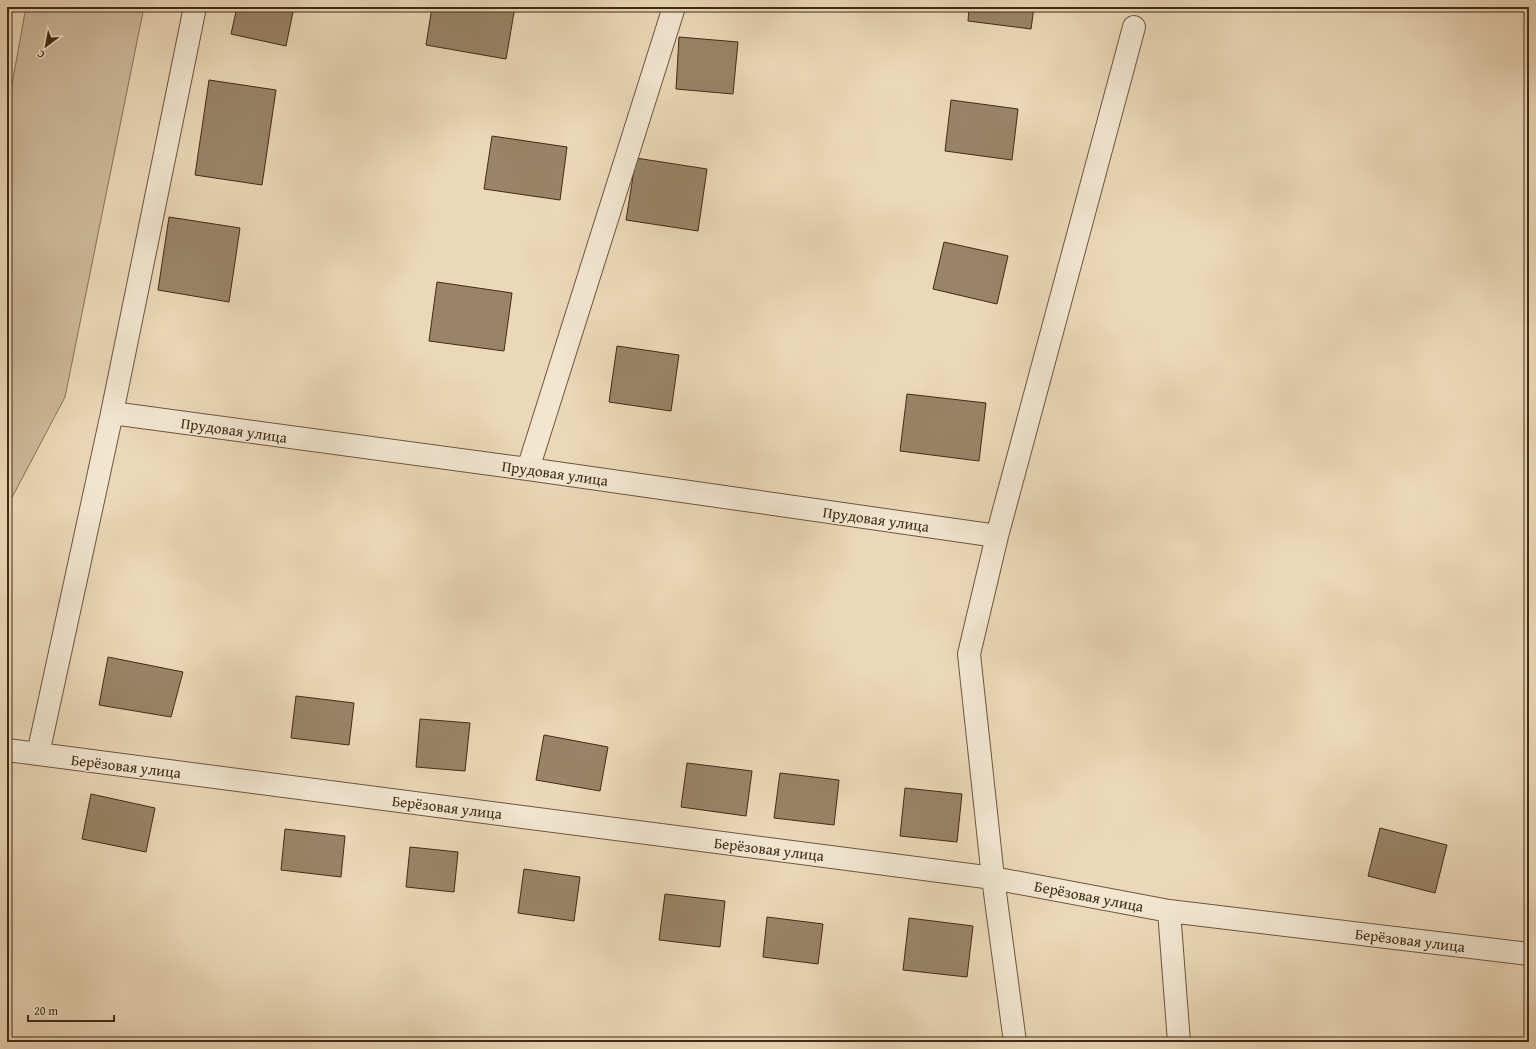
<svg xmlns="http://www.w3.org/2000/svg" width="1536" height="1049" viewBox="0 0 1536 1049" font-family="'Gentium Book Plus',serif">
<rect width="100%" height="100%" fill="#ebd8b8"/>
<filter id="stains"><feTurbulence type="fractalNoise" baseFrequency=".005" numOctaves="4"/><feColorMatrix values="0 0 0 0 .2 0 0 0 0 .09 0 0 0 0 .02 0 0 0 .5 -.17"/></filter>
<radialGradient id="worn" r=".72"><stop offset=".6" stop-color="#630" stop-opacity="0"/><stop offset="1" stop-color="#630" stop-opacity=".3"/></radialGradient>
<!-- green -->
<path fill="#ceba9c" stroke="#887258" d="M26,7h118l-79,390 -58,110v-395z"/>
<!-- building -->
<path fill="#998469" stroke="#412a14" d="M237,7h57l-8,39 -55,-12z
M432,7h83l-9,52 -80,-14z
M969,7h65l-3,22 -63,-8z
M679,37l59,5 -5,52 -57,-5z
M209,80l67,10 -14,95 -67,-10z
M951,100l67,9 -6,51 -67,-9z
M492,136l75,11 -7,53 -76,-11z
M636,158l71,11 -9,62 -72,-11z
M169,217l71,11 -11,74 -71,-12z
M944,242l64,14 -11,48 -64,-15z
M437,282l75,11 -8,58 -75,-10z
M617,346l62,9 -8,56 -62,-9z
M907,394l79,9 -7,58 -79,-10z
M108,657l75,15 -12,45 -72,-12z
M296,696l58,7 -5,42 -58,-7z
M420,719l50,4 -5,48 -49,-4z
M544,735l64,12 -8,44 -64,-11z
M687,763l65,8 -6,45 -65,-9z
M780,773l59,7 -5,45 -60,-7z
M905,788l57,6 -5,48 -57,-6z
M91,794l64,14 -9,44 -64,-13z
M1380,828l67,17 -12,48 -67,-17z
M285,829l60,7 -4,41 -60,-7z
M410,847l48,5 -4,40 -48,-5z
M524,869l56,8 -6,44 -56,-8z
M665,894l60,7 -5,46 -61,-7z
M767,917l56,7 -5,40 -55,-7z
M909,918l64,8 -6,51 -64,-7z"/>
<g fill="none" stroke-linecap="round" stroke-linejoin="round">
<defs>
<path id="minor" d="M112,413l416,56 469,67
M528,469l146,-462
M7,750l986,128 176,33 360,43
M38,754l74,-341 83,-406
M1169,911l10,131
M1015,1042l-22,-164 -24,-224 28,-118 137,-509"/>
</defs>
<!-- minor casing -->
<use href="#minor" stroke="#6c563d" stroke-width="24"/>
<!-- minor -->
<use href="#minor" stroke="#f2e6d1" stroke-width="22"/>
</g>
<g text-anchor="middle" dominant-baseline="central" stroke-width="3" stroke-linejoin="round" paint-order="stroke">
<!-- street labels -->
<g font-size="15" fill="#412a14" stroke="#f2e6d1">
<text transform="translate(234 430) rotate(8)">Прудовая улица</text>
<text transform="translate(555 473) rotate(8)">Прудовая улица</text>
<text transform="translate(876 519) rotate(8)">Прудовая улица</text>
<text transform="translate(126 766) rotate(7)">Берёзовая улица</text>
<text transform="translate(447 807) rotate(7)">Берёзовая улица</text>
<text transform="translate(769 849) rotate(7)">Берёзовая улица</text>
<text transform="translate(1089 896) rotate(11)">Берёзовая улица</text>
<text transform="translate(1410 940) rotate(7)">Берёзовая улица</text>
</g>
</g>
<!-- margin -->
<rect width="1536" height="1049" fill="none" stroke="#ebd8b8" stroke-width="24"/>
<rect x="8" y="8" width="1520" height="1033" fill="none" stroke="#412a14" stroke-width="2"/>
<rect x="12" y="12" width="1512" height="1025" fill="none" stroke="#412a14"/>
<!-- north arrow -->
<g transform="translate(46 46) rotate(212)" stroke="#f2e6d1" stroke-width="3" paint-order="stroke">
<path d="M0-3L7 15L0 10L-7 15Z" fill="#412a14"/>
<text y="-6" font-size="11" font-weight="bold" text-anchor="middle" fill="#412a14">С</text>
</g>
<!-- scale -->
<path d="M28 1015v6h86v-6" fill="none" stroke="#412a14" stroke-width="2"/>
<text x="34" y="1015" font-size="12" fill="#412a14" stroke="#f2e6d1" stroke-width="3" paint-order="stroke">20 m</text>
<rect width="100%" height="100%" filter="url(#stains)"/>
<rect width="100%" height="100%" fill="url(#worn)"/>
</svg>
